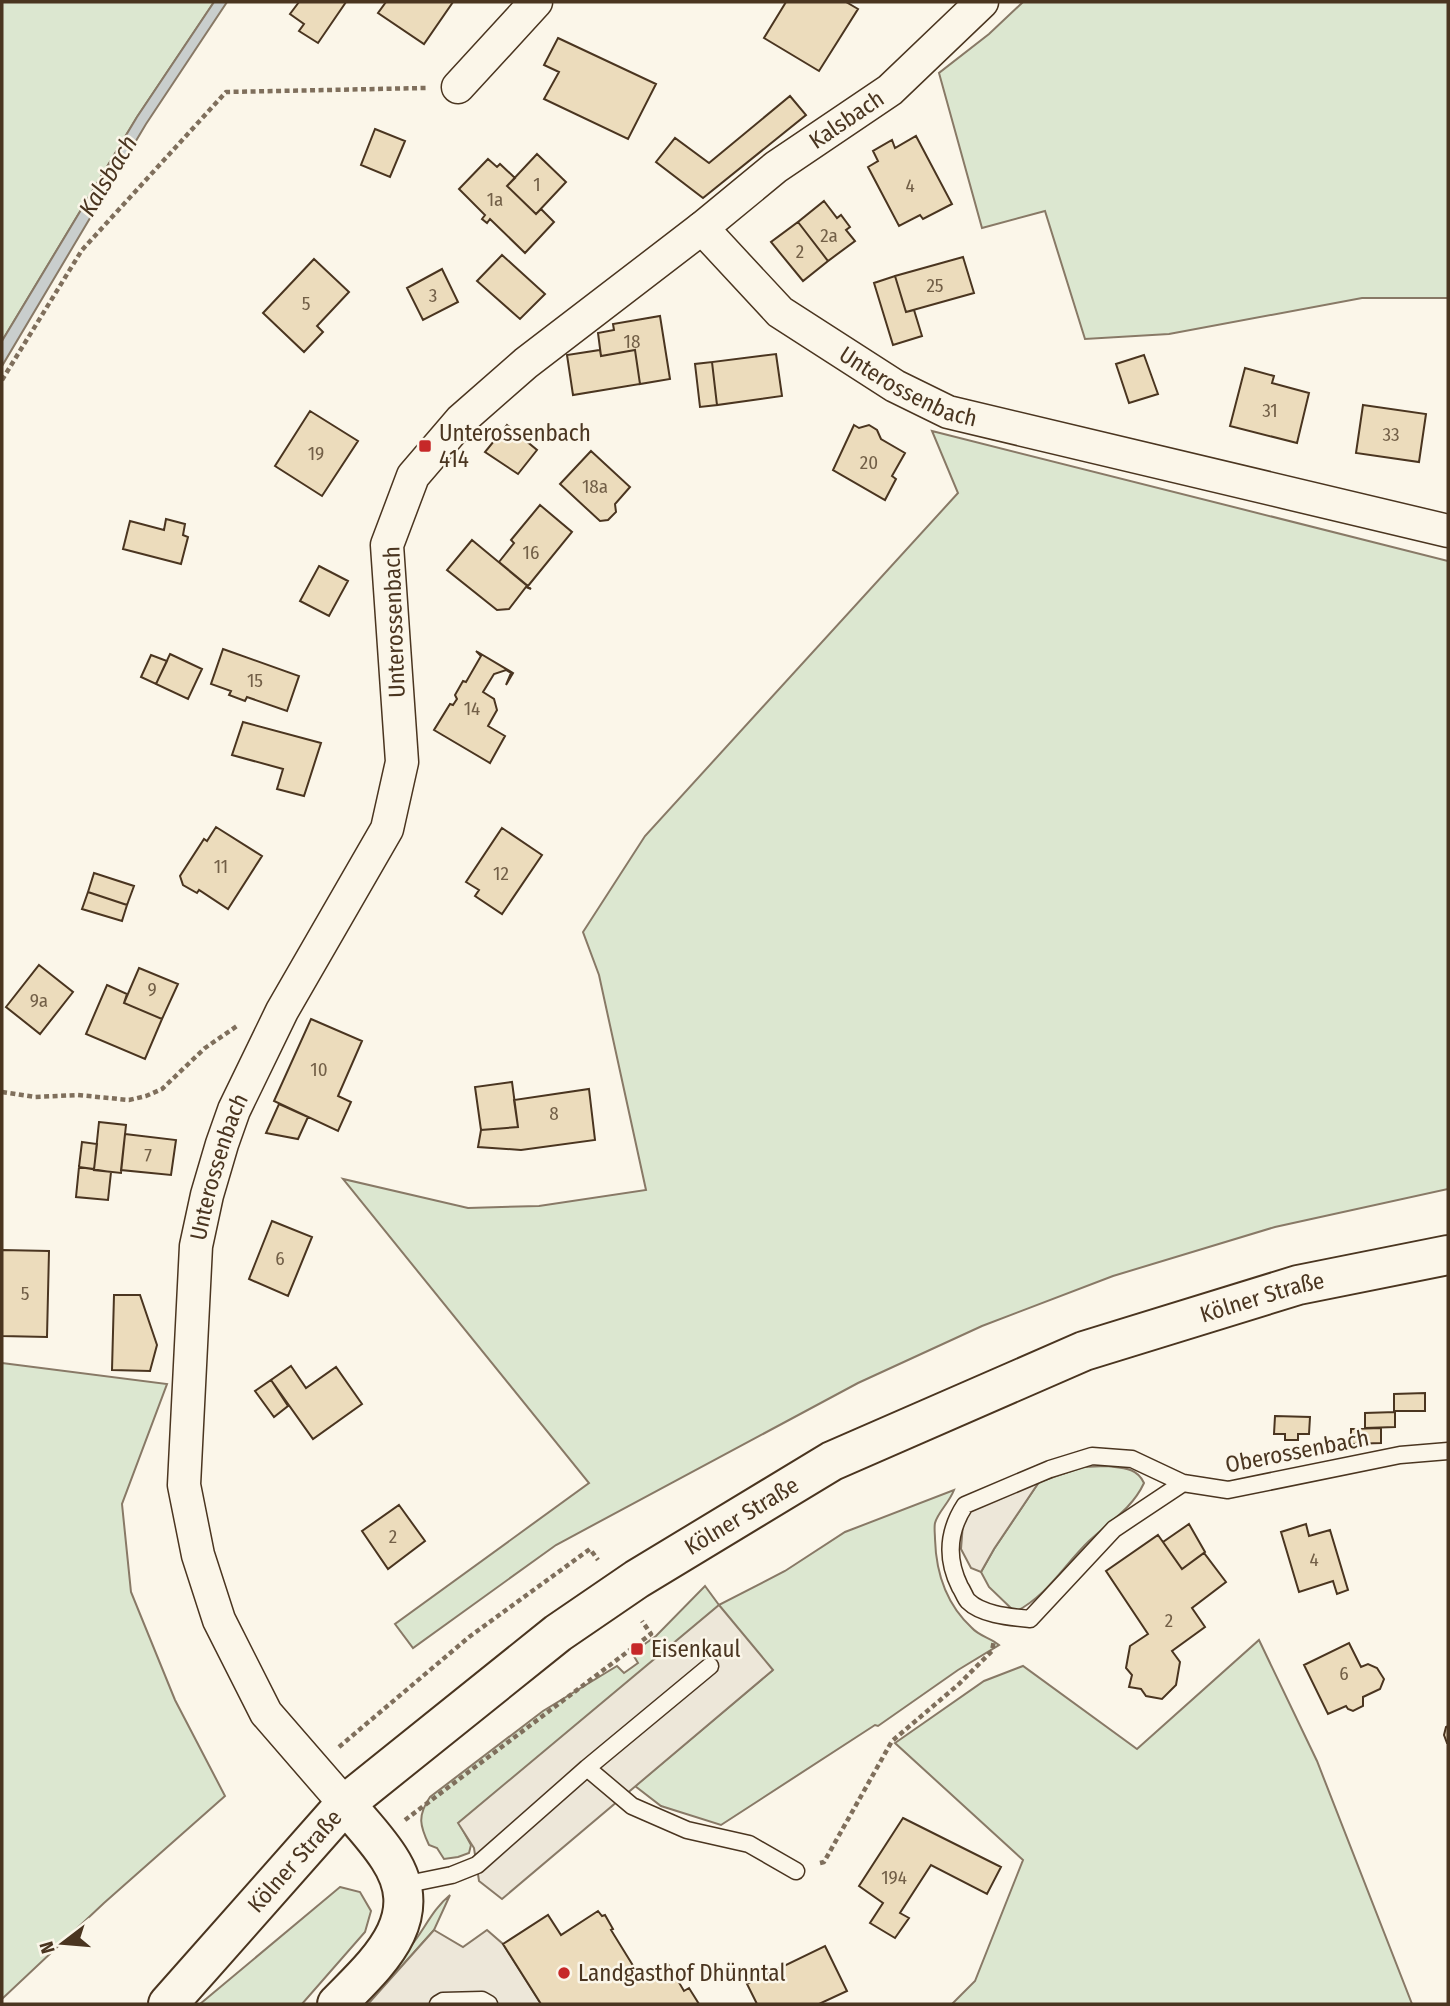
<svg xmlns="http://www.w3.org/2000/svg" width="1450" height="2006" viewBox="0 0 1450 2006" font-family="'Fira Sans Condensed',sans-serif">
<rect width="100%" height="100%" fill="#fbf6e9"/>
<!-- green -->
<path fill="#dce7d0" stroke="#887966" stroke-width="2" d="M2,2h212l-77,115 -135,224z
M1023,2h425v296h-86l-193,36 -84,5 -40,-128 -63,17 -43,-155 50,-39z
M932,431l516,130v628l-173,38 -162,49 -131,50 -124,57 -302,162 -143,103 -18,-24 194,-141 -246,-304 125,29 71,-2 107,-16 -47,-215 -16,-43 62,-96 313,-343z
M2,1363l165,21 -45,120 9,88 44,108 50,96 -121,107 -102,96z
M1106,1466c16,2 31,1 38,17 -12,26 -35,39 -55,58 -25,24 -42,55 -74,71l-26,-25 -8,-15 13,-23 45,-67 44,-15z
M954,1490c-5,13 -16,22 -19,33 -1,5 0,11 0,16 1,34 12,66 37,89 7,8 19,10 27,17l-41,25 -80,56 -3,-1 -154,100 -60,-19 -26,-20 138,-116 -314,153 12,22 -2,8 -11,4 -14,2 -7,-11 -8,-3c-9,-19 -12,-29 1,-48l113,-86 74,-45 7,7 14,-10 -6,-10 24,-17 49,-50 14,19 66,-34 60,-39z
M1259,1640l58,121 95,243h-460l23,-23 48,-121 -128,-117 89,-62 39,-15 114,83z
M340,1887l20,5 11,19 -6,21 -63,72h-102z
M450,1895l-16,35 -66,74h-7c17,-20 36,-40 53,-62 12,-16 20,-34 36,-47z"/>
<!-- parking -->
<path fill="#ede7d9" stroke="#887966" stroke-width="2" d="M1039,1482l-45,67 -13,23 -10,-4 -10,-19 2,-26 8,-14z
M719,1605l54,65 -271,229 -23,-18 -5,-33 -16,-25z
M434,1930l29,17 24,-17 16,14 38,60h-173z"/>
<!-- water -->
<path fill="#c9cecd" stroke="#887966" stroke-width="2" d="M214,2h13l-81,122 -144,242v-25l135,-224z"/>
<!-- building -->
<path fill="#ecdcbc" stroke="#4a3520" stroke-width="2" d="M299,2h47l-28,41 -19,-12 5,-7 -14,-10z
M386,2h67l-29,42 -46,-31z
M786,2h60l12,7 -39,62 -55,-33z
M558,38l98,46 -28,55 -84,-40 15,-27 -15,-7z
M790,96l16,19 -103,83 -47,-36 19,-24 34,25z
M375,129l30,12 -15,36 -29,-12z
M916,136l36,68 -29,15 -3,-4 -21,11 -31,-59 10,-6 -5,-10 19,-11 3,8z
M537,154l29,28 -30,32 -29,-28z
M488,159l9,8 3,-3 15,14 -8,8 29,28 5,-5 13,13 -29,31 -35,-34 -3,4 -5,-4 3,-4 -26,-26z
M824,201l13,17 4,-3 9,12 -4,3 9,11 -27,20 -30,-39z
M798,222l30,39 -25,20 -32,-39z
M502,255l43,39 -25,25 -43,-38z
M963,257l11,36 -68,19 -11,-36z
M314,259l35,33 -32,34 6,6 -19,20 -41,-39z
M442,269l16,33 -35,18 -16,-32z
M895,276l11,36 8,-2 8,26 -29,9 -19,-62z
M660,316l10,63 -30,5 -5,-34 -34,6 -3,-23 16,-3 -1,-6z
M600,350l1,6 34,-6 5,34 -67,11 -6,-40z
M776,354l6,42 -65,9 -5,-43z
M1144,355l14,39 -29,9 -13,-39z
M712,362l5,43 -17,2 -5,-43z
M1245,368l29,8 -2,7 37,10 -12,50 -67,-17z
M1363,405l63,9 -7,48 -63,-9z
M310,411l48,30 -36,55 -47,-30z
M507,425l30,25 -19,24 -33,-22z
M854,425l5,3 10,-3 8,5 4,9 24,14 -13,23 4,3 -11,21 -52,-30z
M591,451l39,36 -15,17 1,8 -8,8 -8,1 -40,-37z
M540,505l32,27 -44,54 -29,-24 15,-19 -3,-3z
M166,519l19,5 -2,11 5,2 -7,27 -58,-15 7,-28 34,9z
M472,540l59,49 -5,-2 -17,22 -12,1 -50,-40z
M319,566l29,15 -19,35 -29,-15z
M223,649l76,27 -12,35 -40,-14 -2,4 -16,-6 2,-4 -20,-7z
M476,651l37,22 -7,12 5,-12 -5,-3 -12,4 -11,18 11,7 3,11 -9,16 17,10 -15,27 -56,-33 16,-26 3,1 4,-6 -2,-4 8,-14 3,1 15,-26z
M170,654l32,15 -14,30 -32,-15z
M151,655l16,6 -11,23 -15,-7z
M243,722l78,21 -17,53 -27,-7 6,-20 -51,-14z
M216,827l46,29 -34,53 -29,-19 -2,3 -14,-8 -3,-9 24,-37 3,2z
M502,828l40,27 -40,59 -27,-18 4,-6 -13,-8z
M94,873l40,13 -7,19 -39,-13z
M88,892l39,13 -5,16 -40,-12z
M39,965l34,27 -33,42 -34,-27z
M139,968l39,16 -16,35 -38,-16z
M107,985l20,9 -3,9 38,16 -17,40 -59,-25z
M311,1019l51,22 -24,55 13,6 -13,29 -64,-30z
M512,1082l6,45 -37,3 -6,-43z
M589,1089l6,51 -74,10 -43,-3 3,-17 37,-3 -4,-27z
M279,1104l29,13 -10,22 -32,-6z
M99,1122l27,3 -5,48 -27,-3z
M125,1134l51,6 -5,35 -50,-5z
M82,1142l15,2 -3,25 -15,-2z
M79,1167l32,5 -3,28 -32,-3z
M272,1221l40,16 -24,59 -39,-17z
M2,1250l47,1 -2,86 -45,-1z
M114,1295h26l17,50 -7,26 -38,-1z
M291,1366l15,22 30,-21 26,37 -49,35 -42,-59z
M271,1380l17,26 -14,11 -19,-26z
M1425,1393v18h-31v-17z
M1395,1412v15l-30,1v-15z
M1275,1416l35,1 -1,17h-11v6h-13v-6h-11z
M1381,1428v15l-30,1v-15z
M399,1505l26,36 -37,28 -26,-38z
M1189,1524l16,28 -23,17 -19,-27z
M1306,1524l3,12 21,-6 18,60 -11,4 -4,-13 -34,11 -18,-60z
M1158,1535l24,34 22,-16 22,29 -34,26 13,19 -33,24 8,11 -4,23 -14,14 -16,-3 -5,-7 -12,-2 3,-12 -6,-7 4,-22 18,-12 -42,-63z
M1349,1643l12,24 7,-3 9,4 7,11 -4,10 -17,8v9l-10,5 -5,-2 -2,-3 -18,8 -24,-49z
M1448,1726v17h-1l-3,-8 2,-8z
M903,1818l98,49 -14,27 -56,-29 -31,48 9,5 -14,20 -25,-15 13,-20 -24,-17z
M598,1911l4,5 3,-1 8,14 -2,1 26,42 -4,2 4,8 31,-18 16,27 5,-3 10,16h-158l-38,-60 45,-29 13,20z
M825,1946l22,45 -28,13h-62l-10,-20z"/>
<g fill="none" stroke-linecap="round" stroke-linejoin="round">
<defs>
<path id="service" d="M1183,1483l-51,-24 -40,-3 -42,13 -85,36c-17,26 -19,54 -5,82 3,4 5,11 8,14 14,14 43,16 62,18l84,-90 69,-46 45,7 172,-35 48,-4
M587,1768l45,38 55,24 62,14 47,27
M403,1885l49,-10 25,-10 110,-97 123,-102
M438,2004l5,-3 39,-1 7,4"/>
<g id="minor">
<path d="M458,87l78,-85"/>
<path id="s1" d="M702,228l78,84 115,74 53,26 500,119"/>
<path id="s2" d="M345,1804l-79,-91 -47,-93 -21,-65 -14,-70 12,-239 11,-51 15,-51 12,-34 48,-99 105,-182 15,-67 -15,-217 26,-69 48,-56 65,-57 176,-135 74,-61 114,-77 92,-88"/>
</g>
<path id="tertiary" d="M337,2004c40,-41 92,-85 52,-146 -12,-19 -29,-37 -44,-54"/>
<g id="primary">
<path id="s3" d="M168,2004l177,-200 213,-171 79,-54 195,-118 252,-110 214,-66 150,-30"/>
</g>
</defs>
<!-- service casing -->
<use href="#service" stroke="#4a3520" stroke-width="19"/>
<!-- minor casing -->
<use href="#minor" stroke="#4a3520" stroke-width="35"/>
<!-- tertiary casing -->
<use href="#tertiary" stroke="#4a3520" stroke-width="42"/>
<!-- primary casing -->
<use href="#primary" stroke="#4a3520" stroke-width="42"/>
<!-- path -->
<path stroke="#7f6f5c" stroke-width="4.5" stroke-dasharray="5 3.5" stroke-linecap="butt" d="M2,380l80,-130 144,-158 200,-4
M2,1092l33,5 43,-2 51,5 17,-4 16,-7 43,-41 32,-22
M339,1747l130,-110 121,-88 8,11
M405,1820l246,-186 -9,-13
M820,1863l4,-1 68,-121 67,-57 33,-33 2,-11"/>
<!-- service -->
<use href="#service" stroke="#fbf6e9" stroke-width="16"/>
<!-- minor -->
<use href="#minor" stroke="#fbf6e9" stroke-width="32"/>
<!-- tertiary -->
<use href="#tertiary" stroke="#fbf6e9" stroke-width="38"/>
<!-- primary -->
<use href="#primary" stroke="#fbf6e9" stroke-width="38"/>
</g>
<!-- markers -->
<g fill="#c62828" stroke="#fbf6e9" stroke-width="2.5">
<rect x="418" y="439" width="14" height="14" rx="3.5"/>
<rect x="630" y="1642" width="14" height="14" rx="3.5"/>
<circle cx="564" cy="1973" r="7"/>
</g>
<g text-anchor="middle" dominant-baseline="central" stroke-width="5" stroke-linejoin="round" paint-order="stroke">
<!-- number labels -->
<g font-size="19" fill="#725f47">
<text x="537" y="184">1</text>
<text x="910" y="185">4</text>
<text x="495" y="199">1a</text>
<text x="829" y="235">2a</text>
<text x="800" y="251">2</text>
<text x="935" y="285">25</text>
<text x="433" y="295">3</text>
<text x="306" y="303">5</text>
<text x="632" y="341">18</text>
<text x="1270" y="410">31</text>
<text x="1391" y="434">33</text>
<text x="316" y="453">19</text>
<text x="869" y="462">20</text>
<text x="595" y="486">18a</text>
<text x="531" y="552">16</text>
<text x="255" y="680">15</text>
<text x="472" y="708">14</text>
<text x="221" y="866">11</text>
<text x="501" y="873">12</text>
<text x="152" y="989">9</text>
<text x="39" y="1000">9a</text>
<text x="319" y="1069">10</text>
<text x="554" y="1113">8</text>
<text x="148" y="1155">7</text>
<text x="280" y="1258">6</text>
<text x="25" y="1293">5</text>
<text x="393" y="1536">2</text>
<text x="1314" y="1559">4</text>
<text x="1169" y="1620">2</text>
<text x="1344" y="1673">6</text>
<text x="894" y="1877">194</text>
</g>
<!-- street labels -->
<g font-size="23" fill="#4a3520" stroke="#fbf6e9">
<text stroke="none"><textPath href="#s2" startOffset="1988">Kalsbach</textPath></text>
<text stroke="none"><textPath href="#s1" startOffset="264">Unterossenbach</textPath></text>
<text transform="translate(394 622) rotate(-92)">Unterossenbach</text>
<text stroke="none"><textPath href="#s2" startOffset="686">Unterossenbach</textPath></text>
<text stroke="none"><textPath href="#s3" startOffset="1325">Kölner Straße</textPath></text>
<text transform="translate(1297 1451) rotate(-11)">Oberossenbach</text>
<text stroke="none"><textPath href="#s3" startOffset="758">Kölner Straße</textPath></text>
<text stroke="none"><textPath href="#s3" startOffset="191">Kölner Straße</textPath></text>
</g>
<!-- poi labels -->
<g font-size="23" fill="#4a3520" stroke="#fbf6e9" text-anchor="start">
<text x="439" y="433">Unterossenbach<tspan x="439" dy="26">414</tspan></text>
<text x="651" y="1649">Eisenkaul</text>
<text x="578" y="1973">Landgasthof Dhünntal</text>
</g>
<!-- water labels -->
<g font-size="24" font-style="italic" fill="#4a3520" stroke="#fbf6e9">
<text transform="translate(108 176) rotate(-59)">Kalsbach</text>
</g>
</g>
<!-- border -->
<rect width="1450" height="2006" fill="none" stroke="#4a3520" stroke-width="7"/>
<!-- north arrow -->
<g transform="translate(63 1943) rotate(254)" stroke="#fbf6e9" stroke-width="5" paint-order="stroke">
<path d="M0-5L12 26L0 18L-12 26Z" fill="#4a3520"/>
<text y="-10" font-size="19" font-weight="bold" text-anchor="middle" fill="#4a3520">N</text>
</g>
</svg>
